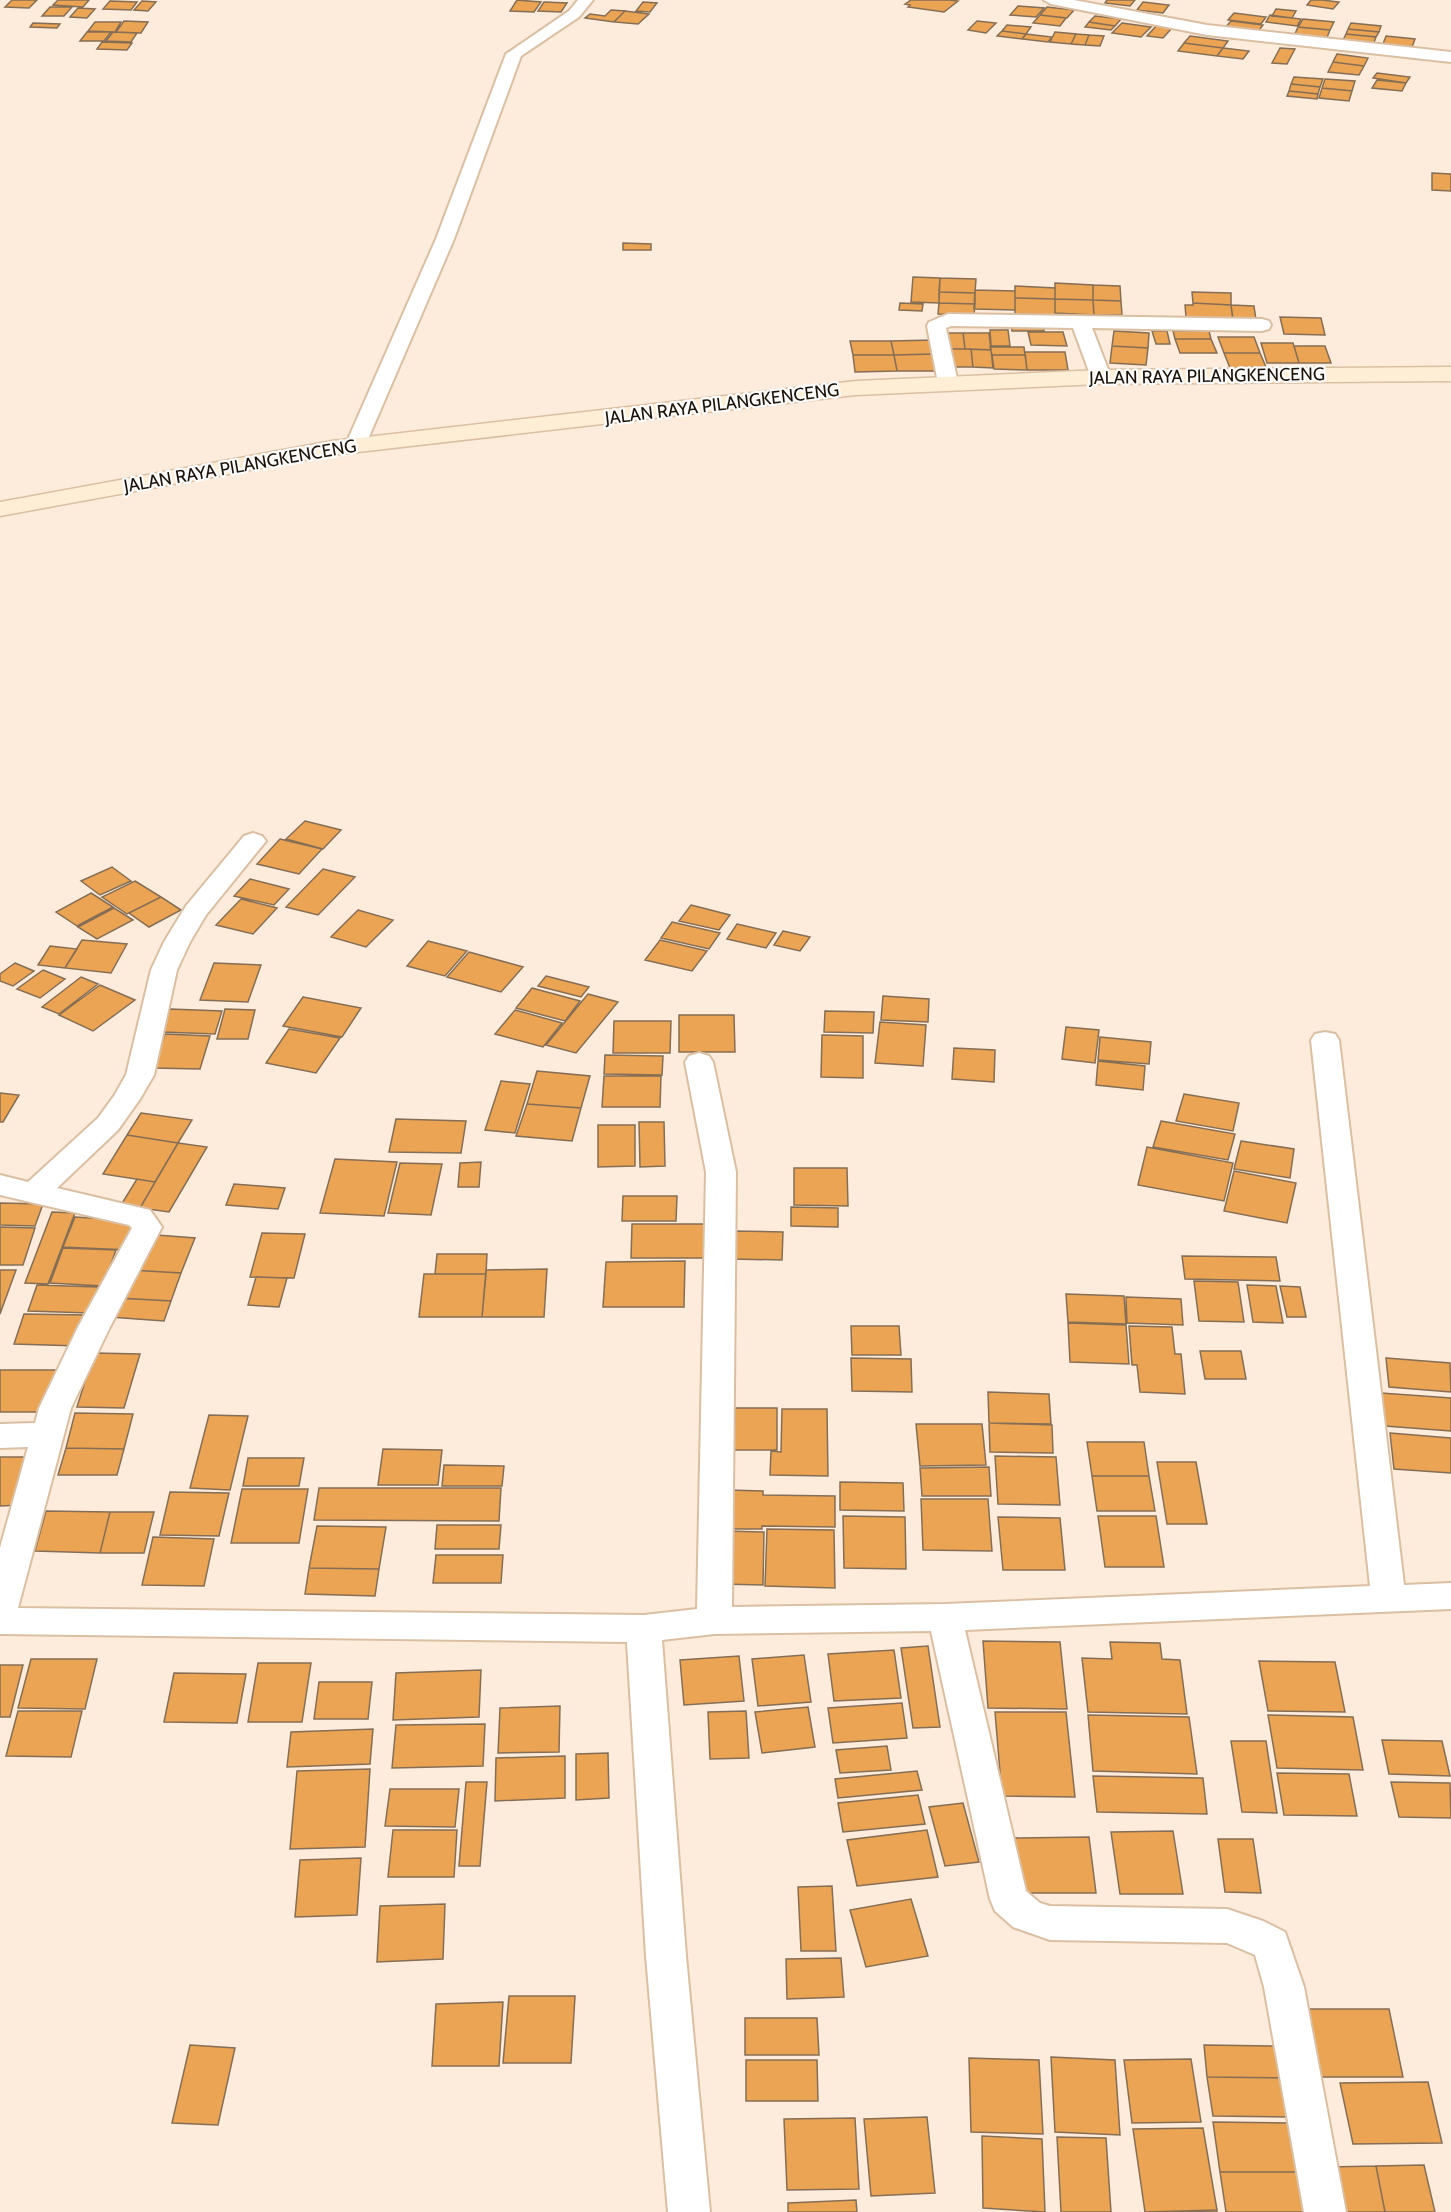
<svg xmlns="http://www.w3.org/2000/svg" width="1451" height="2212" viewBox="0 0 1451 2212" font-family="Cabin,sans-serif">
<rect width="100%" height="100%" fill="#fdecdb"/>
<!-- building -->
<path fill="#eaa454" stroke="#866e54" stroke-width="1.5" d="M12,0h25l-8,8 -24,-1z
M58,0h31l-6,7 -30,-2z
M517,0l24,2 -7,10 -24,-1z
M911,0h38l9,1 -14,11 -36,-5 2,-2 -5,-1z
M1107,0h28l-5,6 -25,-3z
M1311,0h11l17,2 -6,7 -26,-4z
M110,1l27,1 -6,8 -28,-1z
M142,1l14,1 -8,9 -14,-1z
M544,2l23,1 -6,9 -23,-1z
M643,2l14,1 -7,9 -14,-1z
M1143,2l26,3 -6,8 -26,-3z
M1018,6l26,2 -8,9 -26,-2z
M50,7h22l-8,9h-22z
M1047,7l27,3 -7,8 -27,-3z
M78,8l17,1 -8,9 -17,-1z
M1276,9l20,2 -4,7 -20,-2z
M611,10l14,1 -11,11 -29,-4 5,-4 15,2z
M625,11l24,3 -11,10 -24,-2z
M1234,13l32,4 -5,7 -33,-4z
M1040,15l26,3 -6,8 -27,-3z
M1270,15l22,3 9,1 -4,7 -31,-4z
M1095,16l26,3 -6,7 -26,-4z
M1303,19l31,3 -4,8 -32,-3z
M124,21l24,1 -7,11 -25,-1z
M977,21l19,2 -10,10 -18,-3z
M1231,21l32,4 -6,8 -33,-4z
M95,22h26l-6,10 -27,-1z
M1089,22l26,4 -4,4 -26,-3z
M33,23l27,1 -3,4 -27,-1z
M1122,23l29,4 -10,10 -29,-4z
M1351,23l30,3 -2,6 -31,-3z
M1007,25l24,2 -5,7 -24,-3z
M1156,26l16,2 -9,10 -16,-2z
M1298,27l32,3 -4,10 -32,-4z
M1348,29l31,3 -3,5 -30,-3z
M1002,31l24,3 -4,5 -25,-3z
M87,32h24l-7,9h-24z
M113,32l24,1 -6,9 -25,-1z
M1055,32l21,2 -5,10 -21,-2z
M1026,34l26,3 -4,5 -26,-3z
M1076,34l13,1 -4,10 -14,-1z
M1346,34l30,3 -4,11 -31,-4z
M1089,35l15,1 -4,10 -15,-1z
M1190,36l38,5 -5,7 -39,-5z
M1386,36l29,3 -3,8 -29,-3z
M102,42l30,1 -5,7 -30,-1z
M1184,43l39,5 -6,8 -39,-5z
M1223,48l26,3 -6,8 -26,-3z
M1280,48l15,1 -8,15 -15,-1z
M1337,54l31,4 -4,8 -31,-4z
M1333,62l31,4 -5,9 -31,-3z
M1377,73l33,4 -4,6 -33,-5z
M1294,77l29,2 -3,8 -29,-3z
M1325,79l30,2 -3,10 -30,-3z
M1377,80l29,3 -4,8 -30,-3z
M1291,84l29,3 -2,7 -29,-3z
M1322,88l30,3 -3,10 -30,-3z
M1289,91l29,3 -1,5 -30,-3z
M1432,173l19,1v17l-19,-1z
M623,243l28,1v6h-28z
M913,277l27,1 -1,25 -28,-1z
M940,278l36,1 -1,14 -36,-1z
M1055,283l38,2v15l-38,-1z
M1093,285l27,1 1,15 -28,-1z
M1015,286l40,2v11l-40,-1z
M975,290l40,1v19l-41,-1z
M939,292l36,1v11l-36,-1z
M1192,292l39,1v12l-38,-2z
M1015,298l40,1v16l-40,-1z
M1055,299l38,1 1,15 -39,-2z
M1093,300l28,1 1,14h-28z
M900,303l23,1 -1,7 -23,-1z
M939,303l36,1 -1,11 -36,-1z
M1193,303l38,2 2,16 -47,-4 -1,-12h8z
M1231,305l23,1 2,14 -23,-1z
M1280,317l41,1 4,17 -41,-1z
M1011,326h32l1,5h-32z
M990,330h18l2,16h-19z
M1114,331l35,2 -1,15 -36,-2z
M1152,331h15l3,13h-14z
M1173,331h36l2,8h-36z
M1028,332h35l4,14 -36,-1z
M942,333h21l2,16h-21z
M963,333h26l2,17 -26,-1z
M1218,337h36l6,16h-36z
M1175,339h36l6,14h-37z
M933,340l3,14 -42,1 -3,-14z
M850,341h41l3,14h-41z
M1261,343h32l6,20h-32z
M1112,346l36,2 -2,17 -36,-2z
M1294,346h31l6,17h-32z
M990,347h34l1,8h-33z
M948,349h23l2,18h-23z
M971,349l20,1 2,18 -20,-1z
M1025,352h40l3,18h-41z
M1224,353h36l6,14 -36,1z
M936,354l3,17h-42l-3,-16z
M853,355h41l3,16 -42,1z
M992,355h33l2,15 -33,-1z
M305,821l36,9 -18,19 -37,-10z
M280,839l42,10 -23,25 -42,-10z
M112,867l19,14 -31,14 -19,-14z
M323,869l32,8 -37,38 -32,-8z
M250,879l39,10 -15,16 -40,-9z
M135,881l26,16 -34,17 -25,-17z
M91,893l22,14 -36,19 -21,-14z
M161,897l20,13 -32,17 -20,-14z
M241,899l36,9 -24,26 -37,-9z
M691,905l39,10 -11,15 -40,-9z
M114,908l19,12 -36,19 -19,-12z
M358,910l35,10 -27,27 -35,-10z
M672,922l48,11 -11,16 -48,-11z
M737,924l39,9 -10,15 -39,-9z
M783,931l27,6 -10,14 -26,-6z
M82,940l45,4 -16,29 -46,-5z
M660,940l47,11 -15,20 -47,-11z
M428,941l39,10 -22,25 -38,-10z
M50,946l27,3 -12,19 -27,-3z
M469,952l54,15 -22,25 -54,-15z
M15,963l19,8 -21,15 -13,-5v-7z
M214,963l47,2 -13,37 -48,-2z
M43,970l22,9 -25,19 -23,-9z
M546,976l43,11 -8,10 -43,-11z
M81,977l17,7 -39,30 -17,-7z
M100,985l35,15 -42,31 -34,-16z
M532,988l48,13 -15,20 -49,-13z
M588,994l30,8 -42,51 -30,-8z
M883,996l46,3 -1,23 -47,-2z
M303,997l58,11 -19,29 -59,-11z
M170,1009l52,2 -7,23 -53,-2z
M225,1009l30,1 -7,29h-31z
M515,1010l47,13 -19,24 -48,-13z
M825,1011l49,1 -1,21 -49,-1z
M679,1015h55l1,37h-56z
M614,1021h57l-1,32h-57z
M880,1022l46,3 -3,41 -48,-3z
M1066,1027l33,3 -4,33 -33,-4z
M289,1029l51,9 -24,35 -50,-10z
M165,1034l45,2 -10,33 -47,-1z
M822,1035l41,1v42l-42,-1z
M1100,1037l51,5 -2,22 -51,-4z
M954,1048l41,2 -1,32 -42,-3z
M605,1055l58,1 -1,19 -58,-1z
M1098,1061l47,5 -2,24 -47,-5z
M537,1071l53,5 -9,32 -54,-4z
M604,1076h57l-1,31h-58z
M501,1081l29,3 -15,49 -30,-3z
M0,1093l19,2 -16,27h-3z
M1184,1094l55,9 -6,28 -57,-10z
M527,1104l54,4 -9,33 -56,-5z
M141,1113l51,7 -14,23 -51,-8z
M396,1119l70,2 -5,32 -72,-1z
M1161,1121l74,13 -7,26 -75,-13z
M639,1122h25l1,44 -25,1z
M598,1125h37v41l-37,1z
M127,1135l51,8 -23,39 -52,-8z
M1241,1141l53,8 -4,29 -56,-9z
M178,1143l29,4 -38,65 -29,-4z
M1147,1147l86,16 -9,38 -86,-16z
M335,1159l62,3 -13,54 -64,-3z
M481,1162l-2,25h-21l2,-24z
M400,1163l42,1 -11,51 -43,-2z
M794,1168h53l1,38 -54,-1z
M1234,1171l62,12 -9,40 -63,-12z
M137,1179l18,3 -15,26 -19,-3z
M234,1184l51,4 -7,21 -52,-4z
M623,1196h54l-1,25h-54z
M0,1203l43,1 -8,22 -35,-1z
M791,1207l47,1v19l-47,-1z
M52,1212l23,1 -27,71 -23,-1z
M75,1217l65,4 -11,29 -66,-3z
M632,1224h72v34h-73z
M0,1227l35,1 -12,37h-23z
M733,1231l50,1 -1,28 -50,-1z
M262,1233l43,1 -11,44 -44,-1z
M144,1234l51,4 -14,35 -51,-3z
M63,1248l53,2 -13,36 -53,-3z
M437,1254h50l-1,20h-51z
M1182,1256l94,1 4,24 -95,-2z
M685,1261l-1,46h-81l3,-45z
M547,1269l-3,48h-62l4,-47z
M0,1270h16l-16,44z
M130,1270l51,3 -10,28 -53,-3z
M424,1274h62l-4,43h-63z
M256,1277l31,1 -8,29 -31,-2z
M1194,1281l44,1 6,40 -45,-1z
M37,1285l61,2 -9,26 -61,-2z
M1247,1285l29,1 7,37 -30,-1z
M1280,1286l20,1 6,30h-19z
M1066,1294l58,2 2,28 -58,-2z
M1126,1297l55,2 2,26 -56,-2z
M118,1298l53,3 -7,20 -54,-4z
M24,1314l63,1 -8,31 -65,-2z
M1068,1323l58,2 3,39 -59,-2z
M851,1326h48l2,29h-49z
M1129,1326l43,1 3,27h6l4,40 -45,-2 -3,-27h-5z
M1200,1351h41l5,28h-41z
M94,1353l46,1 -16,54 -47,-1z
M851,1358l60,1 1,33 -60,-1z
M1386,1358l64,5 1,29 -62,-5z
M0,1370h61l-11,42h-50z
M988,1392l61,2 2,30 -62,-1z
M1381,1393l70,5v33l-66,-5z
M735,1408h42v42h-43z
M782,1409h45l1,67 -58,-1 1,-24 10,1z
M75,1413l58,1 -9,35 -58,-1z
M209,1415l39,1 -18,74 -40,-2z
M989,1423l63,2 1,28 -63,-1z
M916,1424h66l4,41 -66,1z
M1390,1433l61,5v35l-57,-4z
M1087,1442h57l5,34h-57z
M66,1448l58,1 -7,26h-59z
M383,1449l59,1 -4,35h-60z
M995,1456l61,1 4,48 -62,-1z
M0,1457h31l-10,48 -21,1z
M248,1458h56l-5,28h-56z
M1157,1462h39l11,62h-40z
M444,1465l60,1 -2,20h-60z
M989,1467l2,29h-69l-2,-28z
M1092,1476h57l6,35h-58z
M840,1482l63,1 1,28 -64,-1z
M319,1488h182l-2,33 -185,-1z
M242,1489h66l-9,54h-68z
M727,1490l36,1v4l72,1v31l-73,-1v3h-37z
M170,1492l59,1 -10,43 -59,-1z
M921,1499h67l4,52 -69,-1z
M46,1511l64,1 -10,41 -65,-2z
M110,1512h44l-10,41h-44z
M843,1516l62,1 1,52 -62,-1z
M1098,1516h58l8,51h-59z
M998,1517l62,1 5,52h-62z
M437,1525h64l-2,24h-64z
M317,1526l69,1 -7,42 -70,-1z
M767,1529l67,1 1,58 -70,-2z
M723,1531l41,1 -1,53 -42,-1z
M153,1537l61,2 -10,47 -62,-1z
M436,1555h67l-2,28h-68z
M309,1568l70,1 -4,27 -70,-2z
M983,1641l77,1 7,67 -79,-1z
M1110,1642l50,1 2,16 18,1 7,54 -99,-2 -6,-54 30,1z
M928,1646l12,81 -27,1 -12,-80z
M894,1650l7,48 -67,3 -6,-47z
M804,1655l7,47 -53,4 -6,-47z
M739,1656l5,45 -60,4 -4,-45z
M31,1659h66l-12,50 -67,-1z
M1259,1661l76,1 10,50 -77,-1z
M258,1663h53l-9,59h-54z
M0,1665h23l-13,52h-10z
M481,1670l-2,47 -86,3 3,-47z
M174,1673l72,1 -9,49 -73,-1z
M319,1682h53l-4,37h-54z
M902,1703l5,35 -74,5 -5,-35z
M560,1706l-1,46 -61,1 2,-45z
M808,1707l7,40 -53,6 -7,-41z
M18,1711h64l-11,46 -65,-1z
M746,1711l3,47 -39,1 -2,-47z
M995,1712h71l9,85 -73,-1z
M1088,1715l101,2 8,57 -104,-3z
M1268,1715l85,2 10,53 -86,-2z
M485,1724l-2,42 -91,2 4,-43z
M373,1729l-3,35 -83,3 4,-35z
M1382,1740l60,1 8,35 -61,-2z
M1231,1741h35l11,72 -35,-1z
M887,1746l4,24 -51,3 -4,-23z
M608,1753l1,45 -33,2v-46z
M565,1756v42l-70,3 1,-43z
M370,1769l-5,78 -75,2 7,-78z
M917,1771l5,19 -84,8 -3,-19z
M1277,1773l72,1 8,42 -73,-1z
M1093,1776l110,2 4,36 -110,-2z
M466,1782h21l-7,84h-21z
M1391,1782l59,1 1,35 -52,-1z
M390,1789h69l-4,38 -70,-1z
M918,1795l7,29 -82,8 -5,-29z
M963,1803l16,59 -34,4 -16,-59z
M393,1830h64l-3,47h-66z
M927,1830l11,47 -81,9 -10,-46z
M1173,1831l10,63h-63l-9,-62z
M1089,1837l7,56h-84l-6,-55z
M1218,1839h35l8,54 -36,-1z
M361,1858l-4,57 -62,2 5,-57z
M832,1886l4,65h-35l-3,-64z
M911,1899l17,57 -62,11 -16,-57z
M445,1904l-2,55 -66,3 3,-56z
M841,1958l3,39 -57,2 -1,-40z
M509,1996h66l-4,67h-68z
M503,2002l-4,64h-67l4,-62z
M1304,2009h85l14,68h-87z
M745,2018h72l2,37h-74z
M190,2045l45,3 -17,77 -46,-2z
M1204,2045l73,1 5,32 -75,-1z
M1051,2057l64,3 5,75 -65,-3z
M969,2058l70,2 4,74 -72,-2z
M1191,2059l10,63 -69,1 -8,-63z
M746,2060h71l1,41h-72z
M1207,2077l75,1 6,39 -75,-1z
M1428,2082l14,61 -89,1 -13,-61z
M927,2117l8,76 -64,3 -7,-77z
M855,2118l4,71 -72,1 -3,-71z
M1213,2122l76,1 8,49h-77z
M1203,2128l14,82 -72,2 -12,-83z
M982,2136l60,3 3,73 -62,-4z
M1057,2137l49,1 5,74h-50z
M1424,2165l11,47h-50l-9,-46z
M1376,2166l9,46h-48l-9,-45z
M1220,2172h77l7,40h-78z
M856,2200l1,12h-69v-9z
M1217,2210v2h-72z"/>
<g fill="none" stroke-linecap="round" stroke-linejoin="round">
<defs>
<path id="street" d="M578,0h15l-14,17 -58,39 -67,183 -89,207 -3,4h-14l-3,-4 91,-207 70,-185 63,-43z
M1044,0h30l133,25 244,27v10l-244,-27 -156,-31z
M948,314l314,5 7,2 2,4 -2,4 -7,2 -170,-3 19,49 -3,4h-14l-3,-4 -18,-49 -122,-2 -5,2 12,55 -3,4h-14l-3,-4 -11,-57 2,-4z
M253,833l9,3 4,5 -60,74 -16,27 -13,28 -23,105 -14,24 -22,31 -61,58 93,22 12,17 -52,100 -39,81 -53,200 626,7 53,-6 9,-437 -21,-110 4,-6 10,-3 10,3 4,6 23,110 -4,435 213,-3 425,-18 -59,-546 4,-6 10,-2 10,2 4,6 65,545 47,-2v26l-486,21 61,261 14,12 10,3 177,3 36,12 22,11 19,55 42,225h-42l-40,-225 -9,-32 -28,-12 -177,-3 -37,-13 -18,-16 -5,-12 -59,-268 -217,3 -52,6 24,316 24,256h-42l-22,-256 -19,-314 -627,-8v-86l28,-101 -28,1v-24l35,-1 4,-15 39,-81 54,-99 -3,-3 -129,-30v-20l28,7 70,-64 16,-22 12,-21 25,-105 13,-28 22,-36 58,-70z"/>
<path id="secondary" d="M1451,367v14l-350,3 -245,11 -524,60 -332,61v-14l332,-61 524,-60 245,-11z"/>
</defs>
<!-- street casing -->
<use href="#street" stroke="#dabfa3" stroke-width="4"/>
<!-- secondary casing -->
<use href="#secondary" stroke="#dabfa3" stroke-width="3"/>
<!-- street -->
<use href="#street" fill="#fff" fill-rule="evenodd"/>
<!-- secondary -->
<use href="#secondary" fill="#feeed5" fill-rule="evenodd"/>
</g>
<g text-anchor="middle" dominant-baseline="central" stroke-width="4.5" stroke-linejoin="round" paint-order="stroke">
<!-- far-street labels -->
<g font-size="18" fill="#1c1208" stroke="#fcfcfc">
<text transform="translate(1207 376) rotate(-1)">JALAN RAYA PILANGKENCENG</text>
<text transform="translate(722 404) rotate(-7)">JALAN RAYA PILANGKENCENG</text>
<text transform="translate(240 466) rotate(-10)">JALAN RAYA PILANGKENCENG</text>
</g>
</g>
</svg>
